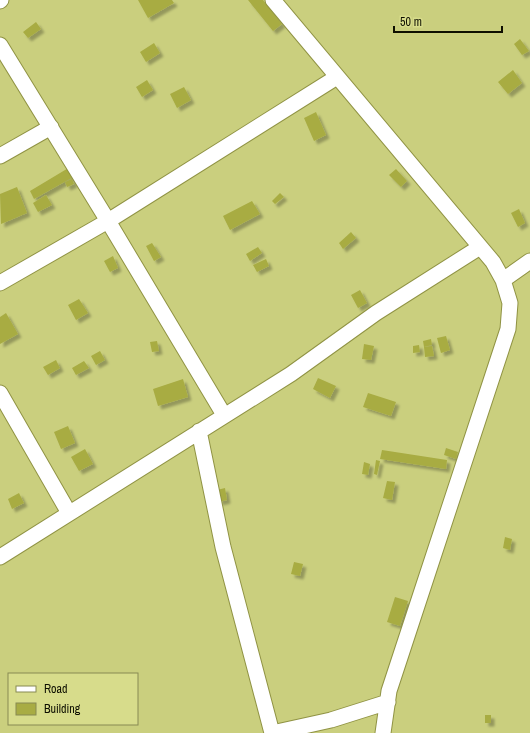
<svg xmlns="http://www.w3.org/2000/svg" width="530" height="733" viewBox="0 0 530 733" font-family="'Archivo Narrow',sans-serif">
<defs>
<filter id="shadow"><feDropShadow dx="3.5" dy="3.5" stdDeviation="1" flood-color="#0004"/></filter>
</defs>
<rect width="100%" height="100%" fill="#cacf7e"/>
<!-- building -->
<path fill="#a8ac43" filter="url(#shadow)" d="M138,0h34l2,3 -26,15z
M248,0h15l19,24 -9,7z
M36,22l5,7 -13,9 -5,-6z
M520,39l9,12 -7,4 -8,-11z
M154,43l6,10 -14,9 -6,-10z
M513,70l9,13 -14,11 -10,-12z
M147,80l6,10 -11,7 -6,-10z
M184,87l7,13 -14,8 -7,-14z
M316,112l10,23 -12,6 -10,-23z
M70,167l5,9 -41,23 -4,-8z
M396,169l11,12 -6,6 -12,-12z
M72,179l2,5 -7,3 -2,-5z
M17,187l10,26 -26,11 -1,-30z
M280,193l4,4 -9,7 -3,-3z
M46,195l6,10 -14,7 -5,-9z
M252,201l8,13 -30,16 -7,-14z
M519,209l6,14 -7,4 -7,-14z
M351,232l5,6 -13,11 -4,-6z
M152,243l9,14 -7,4 -8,-15z
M258,247l4,6 -12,8 -4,-7z
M113,256l5,12 -8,4 -6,-11z
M266,259l3,7 -12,6 -4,-7z
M360,290l7,13 -9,5 -7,-13z
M79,299l9,14 -12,7 -8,-15z
M6,313l12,21 -18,10v-27z
M446,336l4,14 -9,3 -4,-15z
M431,339l1,6 -8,2 -1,-6z
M157,341l2,10 -7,1 -2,-10z
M364,344l10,2 -3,14 -9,-1z
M419,345l1,7 -7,1v-7z
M432,346l2,10 -9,1 -1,-10z
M100,351l5,9 -9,5 -5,-9z
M56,360l4,8 -12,7 -5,-8z
M84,361l5,7 -13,7 -4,-7z
M318,378l18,8 -6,12 -17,-9z
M183,379l5,18 -30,9 -5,-17z
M368,393l28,9 -5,14 -28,-9z
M68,426l7,17 -14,6 -7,-17z
M446,448l12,4 -2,7 -12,-4z
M85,449l8,15 -14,7 -8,-14z
M382,450l65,10 -1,9 -66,-10z
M376,460l4,1 -3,14 -3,-1z
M364,462l6,2 -2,11 -6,-1z
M387,481l8,1 -3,18 -9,-2z
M225,488l2,12 -8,2 -2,-12z
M19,493l5,10 -12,6 -4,-10z
M505,537l7,2 -2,11 -7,-2z
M294,562l9,2 -3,12 -9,-2z
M395,597l13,4 -8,25 -13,-4z
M485,715h6v8h-6z"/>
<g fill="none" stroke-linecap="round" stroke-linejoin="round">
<defs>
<path id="street" d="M273,0l220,262 10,18 7,23 -2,26 -119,362 -6,42
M0,1l1,-1
M0,45l108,176 116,194
M0,156l51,-29
M503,280l27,-19
M0,283l108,-62 229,-144
M0,393l69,120
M199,431l24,116 49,186
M0,557l291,-183 85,-61 104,-66
M272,733l59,-13 57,-18"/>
</defs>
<!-- street casing -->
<use href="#street" stroke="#909344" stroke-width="17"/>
<!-- street -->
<use href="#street" stroke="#fff" stroke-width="15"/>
</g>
<!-- legend -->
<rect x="8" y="673" width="130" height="52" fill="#d7dc8b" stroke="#878a53"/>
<rect x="16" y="686" width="20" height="6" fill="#ffffff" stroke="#878a53"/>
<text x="44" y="693" font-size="12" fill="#0e0f00">Road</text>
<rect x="16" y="703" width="20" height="12" fill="#a8ac43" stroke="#878a53"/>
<text x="44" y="713" font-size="12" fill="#0e0f00">Building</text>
<!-- scale -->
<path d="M394 26v6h108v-6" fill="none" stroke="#0e0f00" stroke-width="2"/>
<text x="400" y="26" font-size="12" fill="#0e0f00" stroke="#d7dc8b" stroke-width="3" paint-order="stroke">50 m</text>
</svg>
